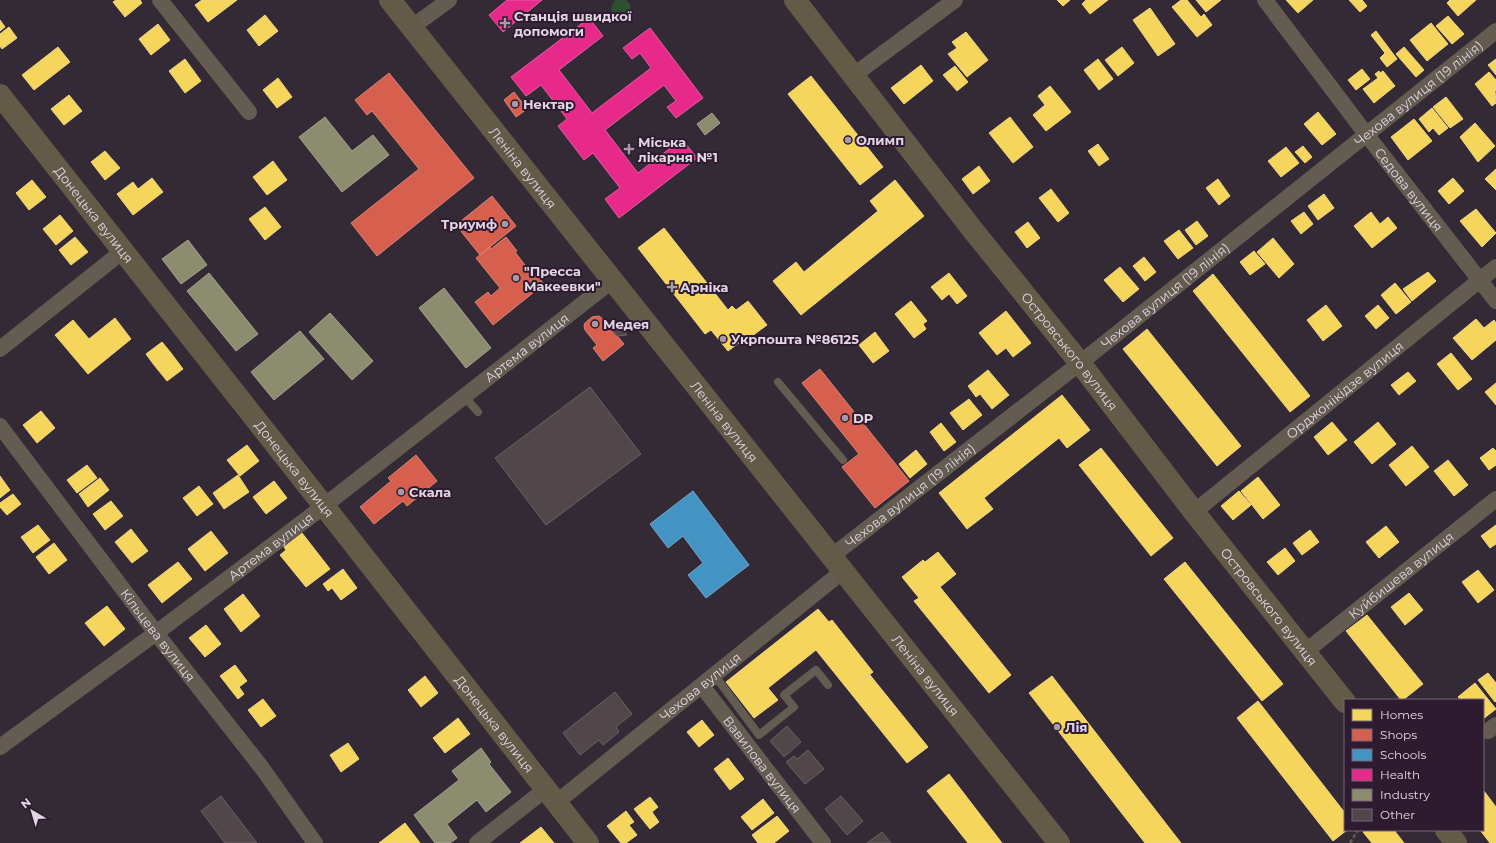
<svg xmlns="http://www.w3.org/2000/svg" width="1496" height="843" viewBox="0 0 1496 843" font-family="Montserrat,sans-serif">
<rect width="100%" height="100%" fill="#342a35"/>
<!-- green -->
<path fill="#2c5030" d="M611 9a10 10 0 1 1 20 0a10 10 0 1 1-20 0Z"/>
<!-- homes -->
<path fill="#f6d55c" stroke="#f0d585" d="M116,0h24l2,3 -17,14 -12,-15z
M202,0h35l-29,22 -13,-17z
M1057,0h13l-7,6z
M1086,0h22l-18,14 -8,-10z
M1181,0h6l14,17 3,-3 8,11 -15,12 -25,-30z
M1196,0h25l-15,12z
M1286,0h27l-15,13z
M1349,0h13l5,6 -7,6z
M1450,0h26l-18,16 -11,-13z
M1150,8l25,36 -17,12 -25,-36z
M265,15l13,16 -19,15 -12,-16z
M1448,16l16,18 -12,10 -16,-18z
M0,20l5,7 -5,4z
M1431,23l17,21 -21,17 -17,-21z
M158,24l12,16 -19,15 -12,-16z
M9,27l8,11 -15,11 -2,-3v-12z
M1376,31l21,28 -10,8 -7,-9 5,-5 -14,-18z
M966,32l22,28 -21,17 -19,-23 9,-6 -5,-6z
M58,47l12,15 -36,28 -12,-15z
M1122,47l12,16 -16,13 -13,-16z
M1404,47l20,23 -8,7 -20,-23z
M185,59l16,22 -16,12 -16,-22z
M1098,59l15,20 -14,11 -15,-20z
M1496,59v16l-8,-10z
M921,65l12,16 -29,23 -13,-16z
M955,66l13,16 -11,9 -14,-16z
M1362,69l8,10 -14,11 -8,-10z
M1379,71l1,2 3,-2 12,15 -21,17 -11,-14 15,-11 -3,-4z
M1489,72l7,8v10l-1,1 1,12 -4,3 -17,-22z
M811,76l72,91 -23,18 -72,-91z
M278,78l14,19 -15,11 -14,-18z
M1050,86l21,26 -25,19 -13,-16 12,-10 -7,-9z
M69,95l13,16 -18,14 -13,-16z
M1446,97l17,22 -13,9 -17,-21z
M1432,108l16,20 -9,7 -6,-7 -4,4 -10,-13z
M1318,112l18,22 -14,11 -18,-21z
M1010,117l23,30 -20,16 -24,-30z
M1414,119l18,22 -24,19 -17,-23z
M1475,123l20,23 -17,16 -18,-25z
M1098,144l11,15 -10,7 -11,-15z
M1303,146l9,11 -7,6 -10,-11z
M1286,147l13,16 -18,14 -13,-16z
M105,151l15,17 -15,12 -14,-18z
M273,161l14,19 -20,15 -14,-18z
M979,166l11,15 -17,13 -11,-15z
M1496,169v21l-11,-11z
M152,178l11,14 -30,23 -16,-21 16,-12 5,7z
M1453,178l11,13 -15,13 -11,-13z
M1218,179l12,17 -11,9 -13,-17z
M32,180l14,17 -17,13 -13,-17z
M895,180l29,36 -123,99 -28,-34 23,-19 8,10 74,-61 -8,-10z
M1051,189l18,24 -11,9 -19,-24z
M1324,194l10,14 -16,12 -10,-14z
M265,207l16,20 -16,13 -16,-21z
M1476,209l20,24 -14,14 -22,-26z
M1304,212l9,12 -12,10 -10,-13z
M1371,212l9,12 8,-7 9,11 -25,20 -18,-22z
M60,215l13,16 -17,14 -13,-16z
M1197,221l11,15 -12,9 -11,-15z
M1028,222l12,16 -13,10 -12,-16z
M664,228l64,82 4,-4 4,4 12,-9 19,24 -15,11 -1,-2 -23,17 -17,-21 -6,4 -67,-86z
M1179,230l14,18 -15,11 -14,-18z
M75,237l13,15 -17,13 -12,-15z
M1273,238l21,26 -15,14 -22,-26z
M1254,251l11,13 -15,11 -10,-13z
M1144,257l12,15 -11,9 -12,-15z
M1120,267l19,22 -16,13 -19,-22z
M1428,272l8,9 -24,20 -9,-12z
M949,273l18,23 -10,8 -8,-10 -7,6 -11,-13z
M1213,274l97,122 -20,16 -97,-121z
M1395,283l16,19 -15,12 -15,-19z
M911,301l16,20 -4,3 3,5 -12,9 -19,-24z
M1326,305l16,21 -19,15 -16,-21z
M1378,305l11,13 -13,11 -11,-13z
M1006,311l25,32 -18,14 -7,-9 -9,7 -18,-22z
M115,318l16,21 -43,35 -33,-39 18,-15 16,19z
M1476,319l8,9 10,-8 2,3v17l-24,20 -19,-22z
M1147,329l94,117 -24,20 -94,-117z
M875,332l14,19 -16,12 -14,-18z
M162,342l9,11 -17,12 -8,-11z
M171,353l12,16 -16,12 -13,-16z
M1451,353l21,26 -14,11 -21,-26z
M988,370l21,25 -17,14 -12,-15 -4,3 -8,-11z
M1408,372l8,9 -17,14 -8,-10z
M1496,383v22l-11,-13z
M1062,395l28,35 -23,18 -8,-10 -75,60 9,11 -26,20 -28,-36z
M969,399l13,16 -19,15 -13,-17z
M41,411l14,17 -18,15 -14,-18z
M1332,422l15,18 -19,15 -14,-18z
M1378,422l18,22 -24,20 -18,-22z
M941,423l15,19 -12,9 -14,-19z
M247,445l12,16 -19,15 -13,-16z
M1412,446l17,21 -23,19 -17,-21z
M1101,448l72,90 -22,18 -72,-91z
M1493,448l3,3v14l-7,5 -9,-12z
M916,450l11,14 -17,14 -11,-14z
M1448,460l20,25 -14,11 -20,-25z
M87,465l10,13 -20,15 -10,-13z
M238,475l11,17 -25,17 -11,-16z
M0,476l10,14 -10,8z
M1258,477l22,28 -17,14 -22,-28z
M100,478l9,12 -21,17 -9,-13z
M274,481l13,17 -21,16 -13,-17z
M199,486l14,18 -16,12 -14,-18z
M1239,491l12,14 -18,15 -12,-14z
M13,494l8,10 -14,11 -7,-8v-4z
M111,501l12,15 -18,14 -12,-16z
M38,525l12,15 -17,13 -12,-16z
M1496,525v19l-6,4 -9,-12z
M1386,526l13,16 -20,16 -13,-16z
M131,529l17,22 -16,12 -17,-21z
M1310,530l9,12 -17,13 -9,-12z
M211,531l17,22 -23,18 -17,-22z
M302,533l28,36 -24,18 -26,-32 6,-5 -2,-3z
M54,543l13,17 -18,14 -13,-17z
M1285,548l10,13 -17,14 -11,-13z
M938,552l18,22 -16,13 71,88 -22,18 -75,-92 5,-3 -17,-21 21,-17 2,2z
M178,562l14,17 -30,24 -14,-18z
M1185,562l98,122 -21,17 -98,-122z
M343,569l14,19 -16,12 -9,-12 -4,3 -5,-7z
M1478,570l16,20 -16,13 -16,-21z
M1409,593l14,17 -18,15 -14,-18z
M243,594l17,22 -19,16 -17,-23z
M107,606l18,23 -21,17 -19,-23z
M818,609l11,13 3,-2 41,52 -24,19 -33,-41 -48,38 10,12 -24,18 -28,-36z
M1367,615l56,69 -20,16h-2l-55,-69z
M206,625l15,19 -16,13 -16,-19z
M235,665l12,16 -8,6 5,7 -6,5 -18,-23z
M1488,673l8,10v18l-1,1 -17,-22z
M870,675l58,72 -21,16 -58,-72z
M425,676l13,17 -17,14 -13,-17z
M1052,676l91,118 -23,17 -91,-118z
M1475,683l21,26 -13,10v-19h-22l-3,-3z
M263,699l13,17 -15,11 -13,-17z
M1258,701l87,112v17h2l-14,11 -96,-123z
M458,718l12,16 -25,19 -12,-15z
M702,720l12,15 -15,12 -12,-15z
M348,743l11,16 -18,13 -11,-17z
M728,758l16,21 -14,11 -16,-21z
M949,774l53,69h-34l-41,-52z
M1484,791l12,16v36h-6l-10,-13h3z
M1143,794l38,49h-36l-25,-32z
M650,797l8,10 -6,5 7,10 -9,7 -16,-20z
M763,799l11,14 -22,17 -11,-13z
M626,811l8,11 -5,3 8,10 -11,8h-5l-14,-17z
M777,816l12,15 -15,12h-16l-6,-8z
M405,823l15,20h-41z
M541,827l13,16h-34z
M1366,830h28l10,13h-32l-9,-11z"/>
<!-- shops -->
<path fill="#d6604d" stroke="#da837a" d="M389,73l85,105 -97,78 -26,-33 68,-54 -47,-58 -5,4 -12,-15z
M514,92l13,17 -11,8 -12,-17z
M492,196l24,30 -36,29 -24,-30z
M506,237l11,14 -2,1 16,21 2,-2 11,13 -51,41 -18,-23 13,-10 3,4 9,-8 -24,-30 14,-11 1,2z
M599,316l5,4 20,24 -21,17 -10,-13 4,-3 -12,-15 -1,-4 1,-3 7,-6z
M820,369l89,112 -34,27 -33,-41 17,-13 -57,-71z
M416,455l21,26 -30,25 -4,-5 -29,23 -14,-17 31,-26 -3,-3z"/>
<!-- schools -->
<path fill="#4393c3" stroke="#73a7cd" d="M693,491l56,74 -43,33 -18,-23 15,-12 -20,-27 -15,12 -18,-24z"/>
<!-- health -->
<path fill="#e7298a" stroke="#e65da5" d="M507,0h35l-39,32 -14,-17z
M589,18l14,18 -44,34 33,43 59,-45 -11,-15 -8,6 -9,-11 27,-20 53,70 -27,20 -9,-11 9,-6 -12,-16 -59,45 33,43 44,-34 15,19 -78,60 -14,-19 15,-11 -27,-35 -9,7 -26,-34 9,-7 -26,-34 -15,11 -15,-19z"/>
<!-- industry -->
<path fill="#8c8c6e" stroke="#a6a291" d="M712,113l8,10 -15,12 -8,-11z
M325,117l27,34 21,-16 16,20 -47,37 -43,-55z
M188,240l19,25 -26,19 -19,-25z
M209,273l49,61 -22,17 -49,-60z
M444,288l47,60 -25,20 -47,-60z
M330,313l43,48 -21,19 -43,-48z
M300,331l24,28 -50,41 -23,-28z
M481,748l10,14 -2,2 22,28 -25,20 -9,-12 -30,24 10,14 -7,5h-15l-21,-28 45,-35 -7,-9z"/>
<!-- building -->
<path fill="#51474a" stroke="#6c6063" d="M621,327l6,8 -10,1 -7,-8z
M590,387l51,67 -95,71 -51,-67z
M615,692l17,22 -16,13 3,5 -16,13 -4,-5 -19,15 -17,-22z
M787,726l14,16 -17,15 -14,-16z
M808,750l16,19 -19,15 -19,-22 8,-6 3,3z
M221,796l36,47h-32l-24,-32z
M841,796l22,25 -16,14 -22,-26z
M882,832l9,11h-24z"/>
<g fill="none" stroke-linecap="round" stroke-linejoin="round">
<!-- path -->
<path stroke="#635a56" stroke-width="2.5" stroke-dasharray="4 2" stroke-linecap="butt" d="M1350,843l8,-13"/>
<!-- lane -->
<path stroke="#645c50" stroke-width="8" d="M778,382l65,78
M464,396l14,16
M710,683l8,-3 41,55 35,-28 -10,-12 32,-25 12,15"/>
<!-- street -->
<g stroke="#645c50" stroke-width="16">
<path d="M160,0l89,112"/>
<path id="s1" d="M1265,0l101,134 130,167"/>
<path d="M412,27l37,-27"/>
<path d="M854,75l101,-75"/>
<path d="M0,349l123,-98"/>
<path id="s2" d="M0,426l156,207 106,135 53,75"/>
<path id="s3" d="M1194,512l302,-245"/>
<path id="s4" d="M832,556l248,-193 416,-332"/>
<path id="s5" d="M1305,652l191,-153"/>
<path id="s6" d="M702,686l121,157"/>
<path d="M1488,731l8,-6"/>
<path id="s7" d="M0,747l156,-114 168,-127 289,-226"/>
<path id="s8" d="M557,802l286,-231"/>
<path d="M477,843l69,-54"/>
</g>
<!-- secondary -->
<g stroke="#645a48" stroke-width="22">
<path id="s9" d="M390,0l669,843"/>
<path id="s10" d="M795,0l177,229 108,134 114,149 151,190"/>
<path id="s11" d="M0,95l324,411 264,337"/>
<path d="M1446,830l10,13"/>
</g>
</g>
<!-- markers -->
<g fill="#a69aa7" stroke="#2e1b30" stroke-width="1.5">
<path d="M503 17h4v4h4v4h-4v4h-4v-4h-4v-4h4z"/>
<circle cx="515" cy="104" r="4"/>
<circle cx="848" cy="140" r="4"/>
<path d="M627 143h4v4h4v4h-4v4h-4v-4h-4v-4h4z"/>
<circle cx="505" cy="224" r="4"/>
<circle cx="516" cy="278" r="4"/>
<path d="M670 281h4v4h4v4h-4v4h-4v-4h-4v-4h4z"/>
<circle cx="595" cy="324" r="4"/>
<circle cx="723" cy="339" r="4"/>
<circle cx="845" cy="418" r="4"/>
<circle cx="401" cy="492" r="4"/>
<circle cx="1057" cy="727" r="4"/>
</g>
<g text-anchor="middle" dominant-baseline="central" stroke-width="4" stroke-linejoin="round" paint-order="stroke">
<!-- poi labels -->
<g font-size="13" font-weight="bold" fill="#e3d6e4" stroke="#2e1b30" text-anchor="start">
<text x="514" y="16">Станція швидкої<tspan x="514" dy="15">допомоги</tspan></text>
<text x="523" y="104">Нектар</text>
<text x="856" y="140">Олимп</text>
<text x="638" y="142">Міська<tspan x="638" dy="15">лікарня №1</tspan></text>
<text x="497" y="224" text-anchor="end">Триумф</text>
<text x="524" y="271">"Пресса<tspan x="524" dy="15">Макеевки"</tspan></text>
<text x="680" y="287">Арніка</text>
<text x="603" y="324">Медея</text>
<text x="731" y="339">Укрпошта №86125</text>
<text x="853" y="418">DP</text>
<text x="409" y="492">Скала</text>
<text x="1065" y="727">Лія</text>
</g>
<!-- street labels -->
<g font-size="13" fill="#e3d6e4" stroke="#2e1b30">
<text stroke="none"><textPath href="#s4" startOffset="747">Чехова вулиця (19 лiнiя)</textPath></text>
<text stroke="none"><textPath href="#s9" startOffset="214">Леніна вулиця</textPath></text>
<text stroke="none"><textPath href="#s1" startOffset="238">Седова вулиця</textPath></text>
<text stroke="none"><textPath href="#s11" startOffset="152">Донецька вулиця</textPath></text>
<text stroke="none"><textPath href="#s4" startOffset="423">Чехова вулиця (19 лiнiя)</textPath></text>
<text stroke="none"><textPath href="#s7" startOffset="661">Артема вулиця</textPath></text>
<text stroke="none"><textPath href="#s10" startOffset="446">Островського вулиця</textPath></text>
<text stroke="none"><textPath href="#s3" startOffset="194">Орджонікідзе вулиця</textPath></text>
<text stroke="none"><textPath href="#s9" startOffset="538">Леніна вулиця</textPath></text>
<text stroke="none"><textPath href="#s11" startOffset="476">Донецька вулиця</textPath></text>
<text stroke="none"><textPath href="#s4" startOffset="99">Чехова вулиця (19 лiнiя)</textPath></text>
<text stroke="none"><textPath href="#s7" startOffset="337">Артема вулиця</textPath></text>
<text stroke="none"><textPath href="#s5" startOffset="123">Куйбишева вулиця</textPath></text>
<text stroke="none"><textPath href="#s10" startOffset="770">Островського вулиця</textPath></text>
<text stroke="none"><textPath href="#s2" startOffset="262">Кільцева вулиця</textPath></text>
<text stroke="none"><textPath href="#s9" startOffset="862">Леніна вулиця</textPath></text>
<text stroke="none"><textPath href="#s8" startOffset="184">Чехова вулиця</textPath></text>
<text stroke="none"><textPath href="#s11" startOffset="800">Донецька вулиця</textPath></text>
<text stroke="none"><textPath href="#s6" startOffset="99">Вавилова вулиця</textPath></text>
</g>
</g>
<!-- legend -->
<rect x="1344" y="699" width="140" height="132" fill="#2e1b30" stroke="#766678"/>
<rect x="1352" y="709" width="20" height="12" fill="#f6d55c" stroke="#766678"/>
<text x="1380" y="719" font-size="12" fill="#e3d6e4">Homes</text>
<rect x="1352" y="729" width="20" height="12" fill="#d6604d" stroke="#766678"/>
<text x="1380" y="739" font-size="12" fill="#e3d6e4">Shops</text>
<rect x="1352" y="749" width="20" height="12" fill="#4393c3" stroke="#766678"/>
<text x="1380" y="759" font-size="12" fill="#e3d6e4">Schools</text>
<rect x="1352" y="769" width="20" height="12" fill="#e7298a" stroke="#766678"/>
<text x="1380" y="779" font-size="12" fill="#e3d6e4">Health</text>
<rect x="1352" y="789" width="20" height="12" fill="#8c8c6e" stroke="#766678"/>
<text x="1380" y="799" font-size="12" fill="#e3d6e4">Industry</text>
<rect x="1352" y="809" width="20" height="12" fill="#51474a" stroke="#766678"/>
<text x="1380" y="819" font-size="12" fill="#e3d6e4">Other</text>
<!-- north arrow -->
<g transform="translate(32 811) rotate(322)" stroke="#2e1b30" stroke-width="3" paint-order="stroke">
<path d="M0-3L7 15L0 10L-7 15Z" fill="#e3d6e4"/>
<text y="-6" font-size="11" font-weight="bold" text-anchor="middle" fill="#e3d6e4">N</text>
</g>
</svg>
